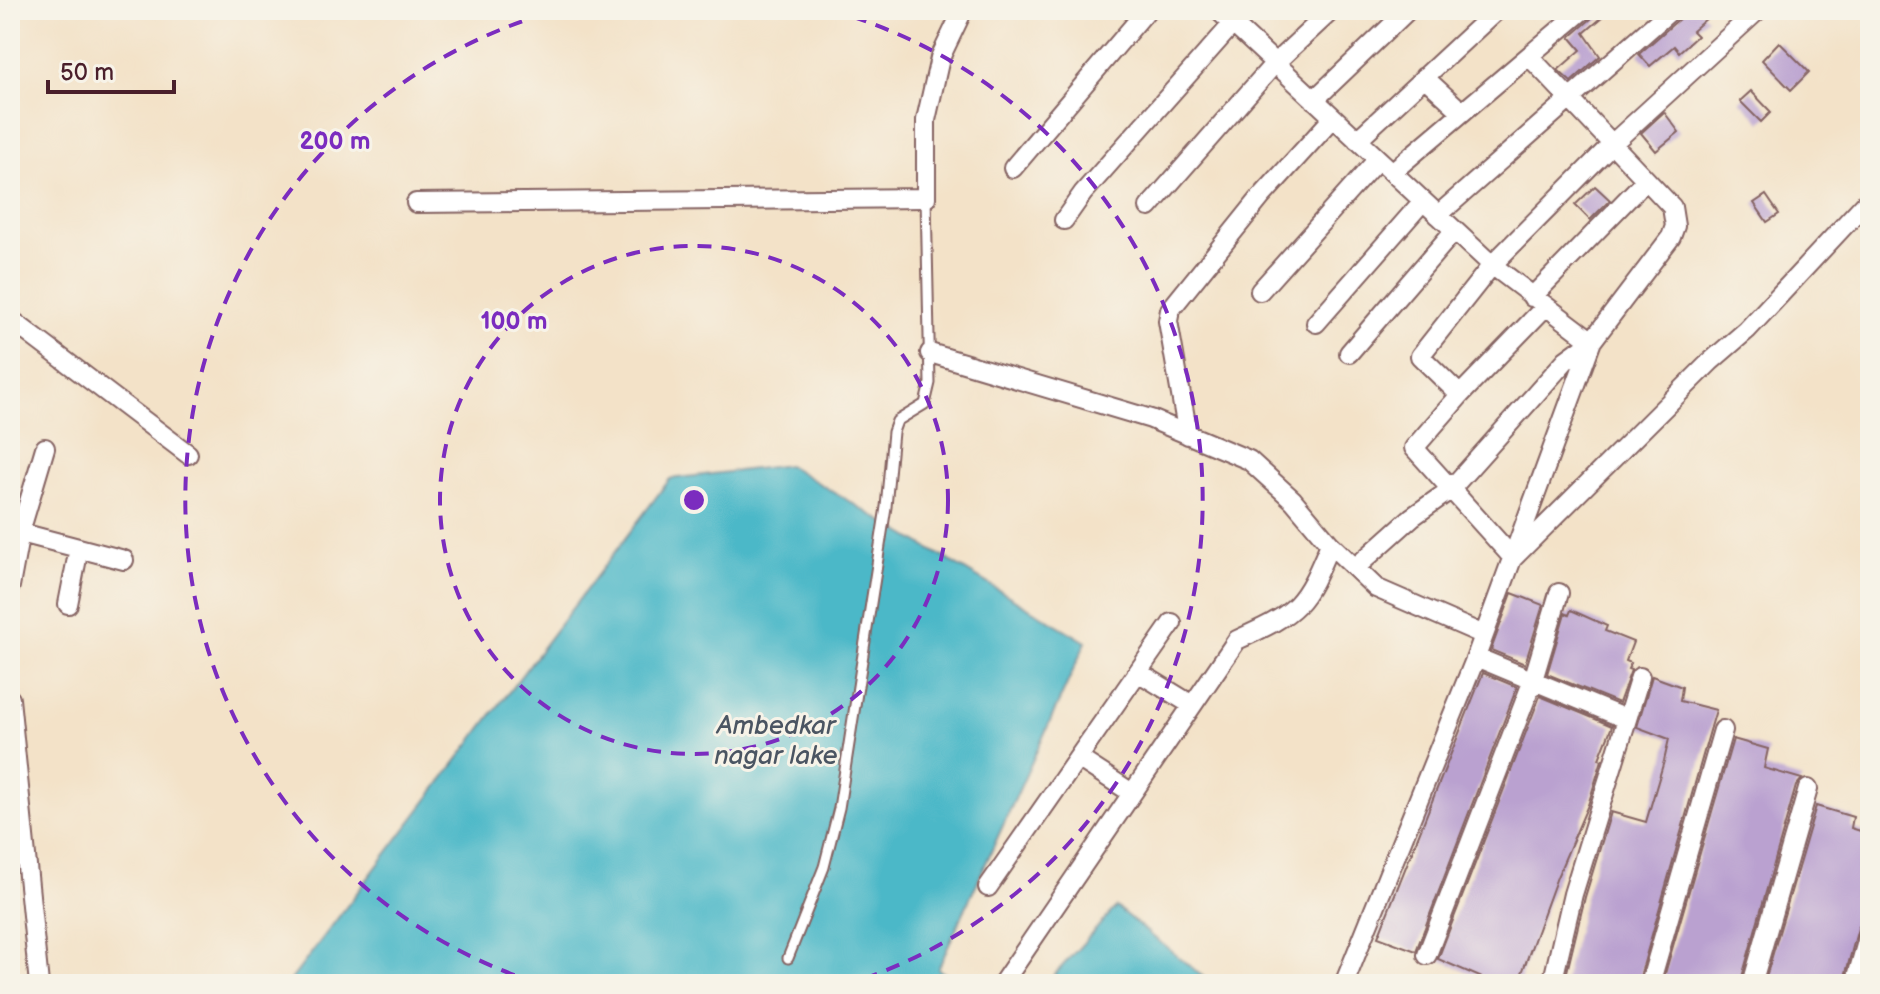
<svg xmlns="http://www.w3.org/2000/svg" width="1880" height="994" viewBox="0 0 1880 994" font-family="'Balsamiq Sans',sans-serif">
<rect width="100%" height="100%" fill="#f7f3e8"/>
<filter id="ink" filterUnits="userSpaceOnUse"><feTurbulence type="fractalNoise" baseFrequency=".0125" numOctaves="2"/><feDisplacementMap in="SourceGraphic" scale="16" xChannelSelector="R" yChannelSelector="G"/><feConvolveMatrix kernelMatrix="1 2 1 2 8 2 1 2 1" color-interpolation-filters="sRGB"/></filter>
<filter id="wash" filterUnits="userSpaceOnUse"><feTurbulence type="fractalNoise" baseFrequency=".006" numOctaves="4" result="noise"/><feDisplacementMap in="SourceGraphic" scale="32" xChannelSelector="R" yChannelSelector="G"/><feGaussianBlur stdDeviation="1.8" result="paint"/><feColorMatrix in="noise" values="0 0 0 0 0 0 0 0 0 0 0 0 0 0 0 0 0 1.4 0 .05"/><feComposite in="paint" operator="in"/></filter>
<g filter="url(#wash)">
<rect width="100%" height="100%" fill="#f3e2c8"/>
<!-- water -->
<path fill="#4cb8c8" stroke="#4b6c7a" stroke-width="2" d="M788,465l298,177 -148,327 22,15h-672l382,-505z
M1116,907l96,77h-166z"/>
<g id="blocks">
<!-- building -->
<path fill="#baa1d0" d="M1595,10h16l-27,23 16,23 -29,26 -13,-12 23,-20 -11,-13 21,-18z
M1683,10h17l7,8 -15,13 5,5 -18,16 -5,-6 -24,20 -11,-12 40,-35z
M1779,42l30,30 -18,18 -29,-30z
M1751,91l20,21 -10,10 -21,-21z
M1664,112l15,20 -23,19 -15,-18z
M1595,186l15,14 -20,20 -15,-15z
M1766,195l13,19 -12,8 -13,-19z
M1512,593l31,12 -18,59 -34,-14z
M1571,610l36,16 -2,5 28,11 -7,19 5,2 -3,6 3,1 -12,33 -72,-29 18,-61 4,2z
M1483,673l34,14 -101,264 -38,-14z
M1652,676l30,11 -2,14 36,9 -5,17 -73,257h-74l21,-87 26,-85 35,10 18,-61 5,-22 -32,-12z
M1540,696l72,30 -13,33 3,1 -14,45 -31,72 -35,96 -2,11h-24l-58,-25z
M1733,739l35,10 -4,19 38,11 -6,7 -56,198h-78z
M1816,806l37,11 -2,11 19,6v85l-8,3 -4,6 -15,56h-79z"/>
</g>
</g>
<g filter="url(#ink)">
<use href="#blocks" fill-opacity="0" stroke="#856362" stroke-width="2"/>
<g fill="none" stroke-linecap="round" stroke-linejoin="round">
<defs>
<path id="lane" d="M788,958l36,-91 15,-59 47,-301 7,-75 4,-11 28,-17 5,-21 -4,-185"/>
<path id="street" d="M1218,10l274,255 100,76 -26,19 -116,130 -38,27 -57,51
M1424,77l38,35
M1314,100l94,-90
M1357,140l140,-130
M1013,168l134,-158
M1392,172l191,-162
M416,203l510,-5v-78l14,-62 23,-48
M1149,207l126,-144 57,-53
M1438,215l233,-205
M1064,220l19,-27 162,-183
M1260,291l118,-132
M1532,297l114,-117
M1545,307l-85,88 -46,53 99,110 197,-196 37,-32 123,-132
M10,319l178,135
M1316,323l107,-122
M930,353l221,66 98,41 44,40 37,44
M1349,353l105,-122
M1460,395l-40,-39 72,-91 121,-122 145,-133
M1188,435l-20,-114 2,-11 91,-113 72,-79
M10,530l114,30
M10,586l10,-54 25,-84
M68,604l11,-56
M1476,657l150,62
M1138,672l54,33
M10,699l29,285
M1078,758l54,35
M988,887l184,-264
M1427,955l106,-275 26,-87
M1002,984l235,-344c62,-28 67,-34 93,-96l46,44 108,47
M1344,984l132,-327 116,-316 79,-104 4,-11 -3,-19 -143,-151
M1552,984l21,-90 67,-217
M1650,984l73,-254
M1752,984l56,-195
M1855,984l15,-53"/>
</defs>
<!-- lane casing -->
<use href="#lane" stroke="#856362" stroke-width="13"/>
<!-- street casing -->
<use href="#street" stroke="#856362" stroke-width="22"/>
<!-- lane -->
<use href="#lane" stroke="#fff" stroke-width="9"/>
<!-- street -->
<use href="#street" stroke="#fff" stroke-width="18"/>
</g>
</g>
<!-- distance rings -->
<g fill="none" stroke="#7b2cbf" stroke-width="4" stroke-dasharray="14 10">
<circle cx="694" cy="500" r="254"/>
<path d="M537 983A508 508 0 0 1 558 10M830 10A508 508 0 0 1 851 983"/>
</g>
<g text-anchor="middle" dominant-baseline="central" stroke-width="6" stroke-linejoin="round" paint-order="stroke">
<!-- water labels -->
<g font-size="26" font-style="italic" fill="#4b5562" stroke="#f7f3e8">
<text x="776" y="726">Ambedkar<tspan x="776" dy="30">nagar lake</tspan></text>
</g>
</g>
<circle cx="694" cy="500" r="12" fill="#7b2cbf" stroke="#f7f3e8" stroke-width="4"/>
<g font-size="24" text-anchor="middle" font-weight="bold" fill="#7b2cbf" stroke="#f7f3e8" stroke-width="6" stroke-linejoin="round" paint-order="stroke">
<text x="335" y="149">200 m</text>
<text x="514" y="329">100 m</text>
</g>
<!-- margin -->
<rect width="1880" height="994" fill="none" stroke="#f7f3e8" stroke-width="40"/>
<!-- scale -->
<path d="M48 80v12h126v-12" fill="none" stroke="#4a1f2b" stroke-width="4"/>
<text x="60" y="80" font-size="24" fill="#4a1f2b" stroke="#f7f3e8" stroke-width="6" paint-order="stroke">50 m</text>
</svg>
